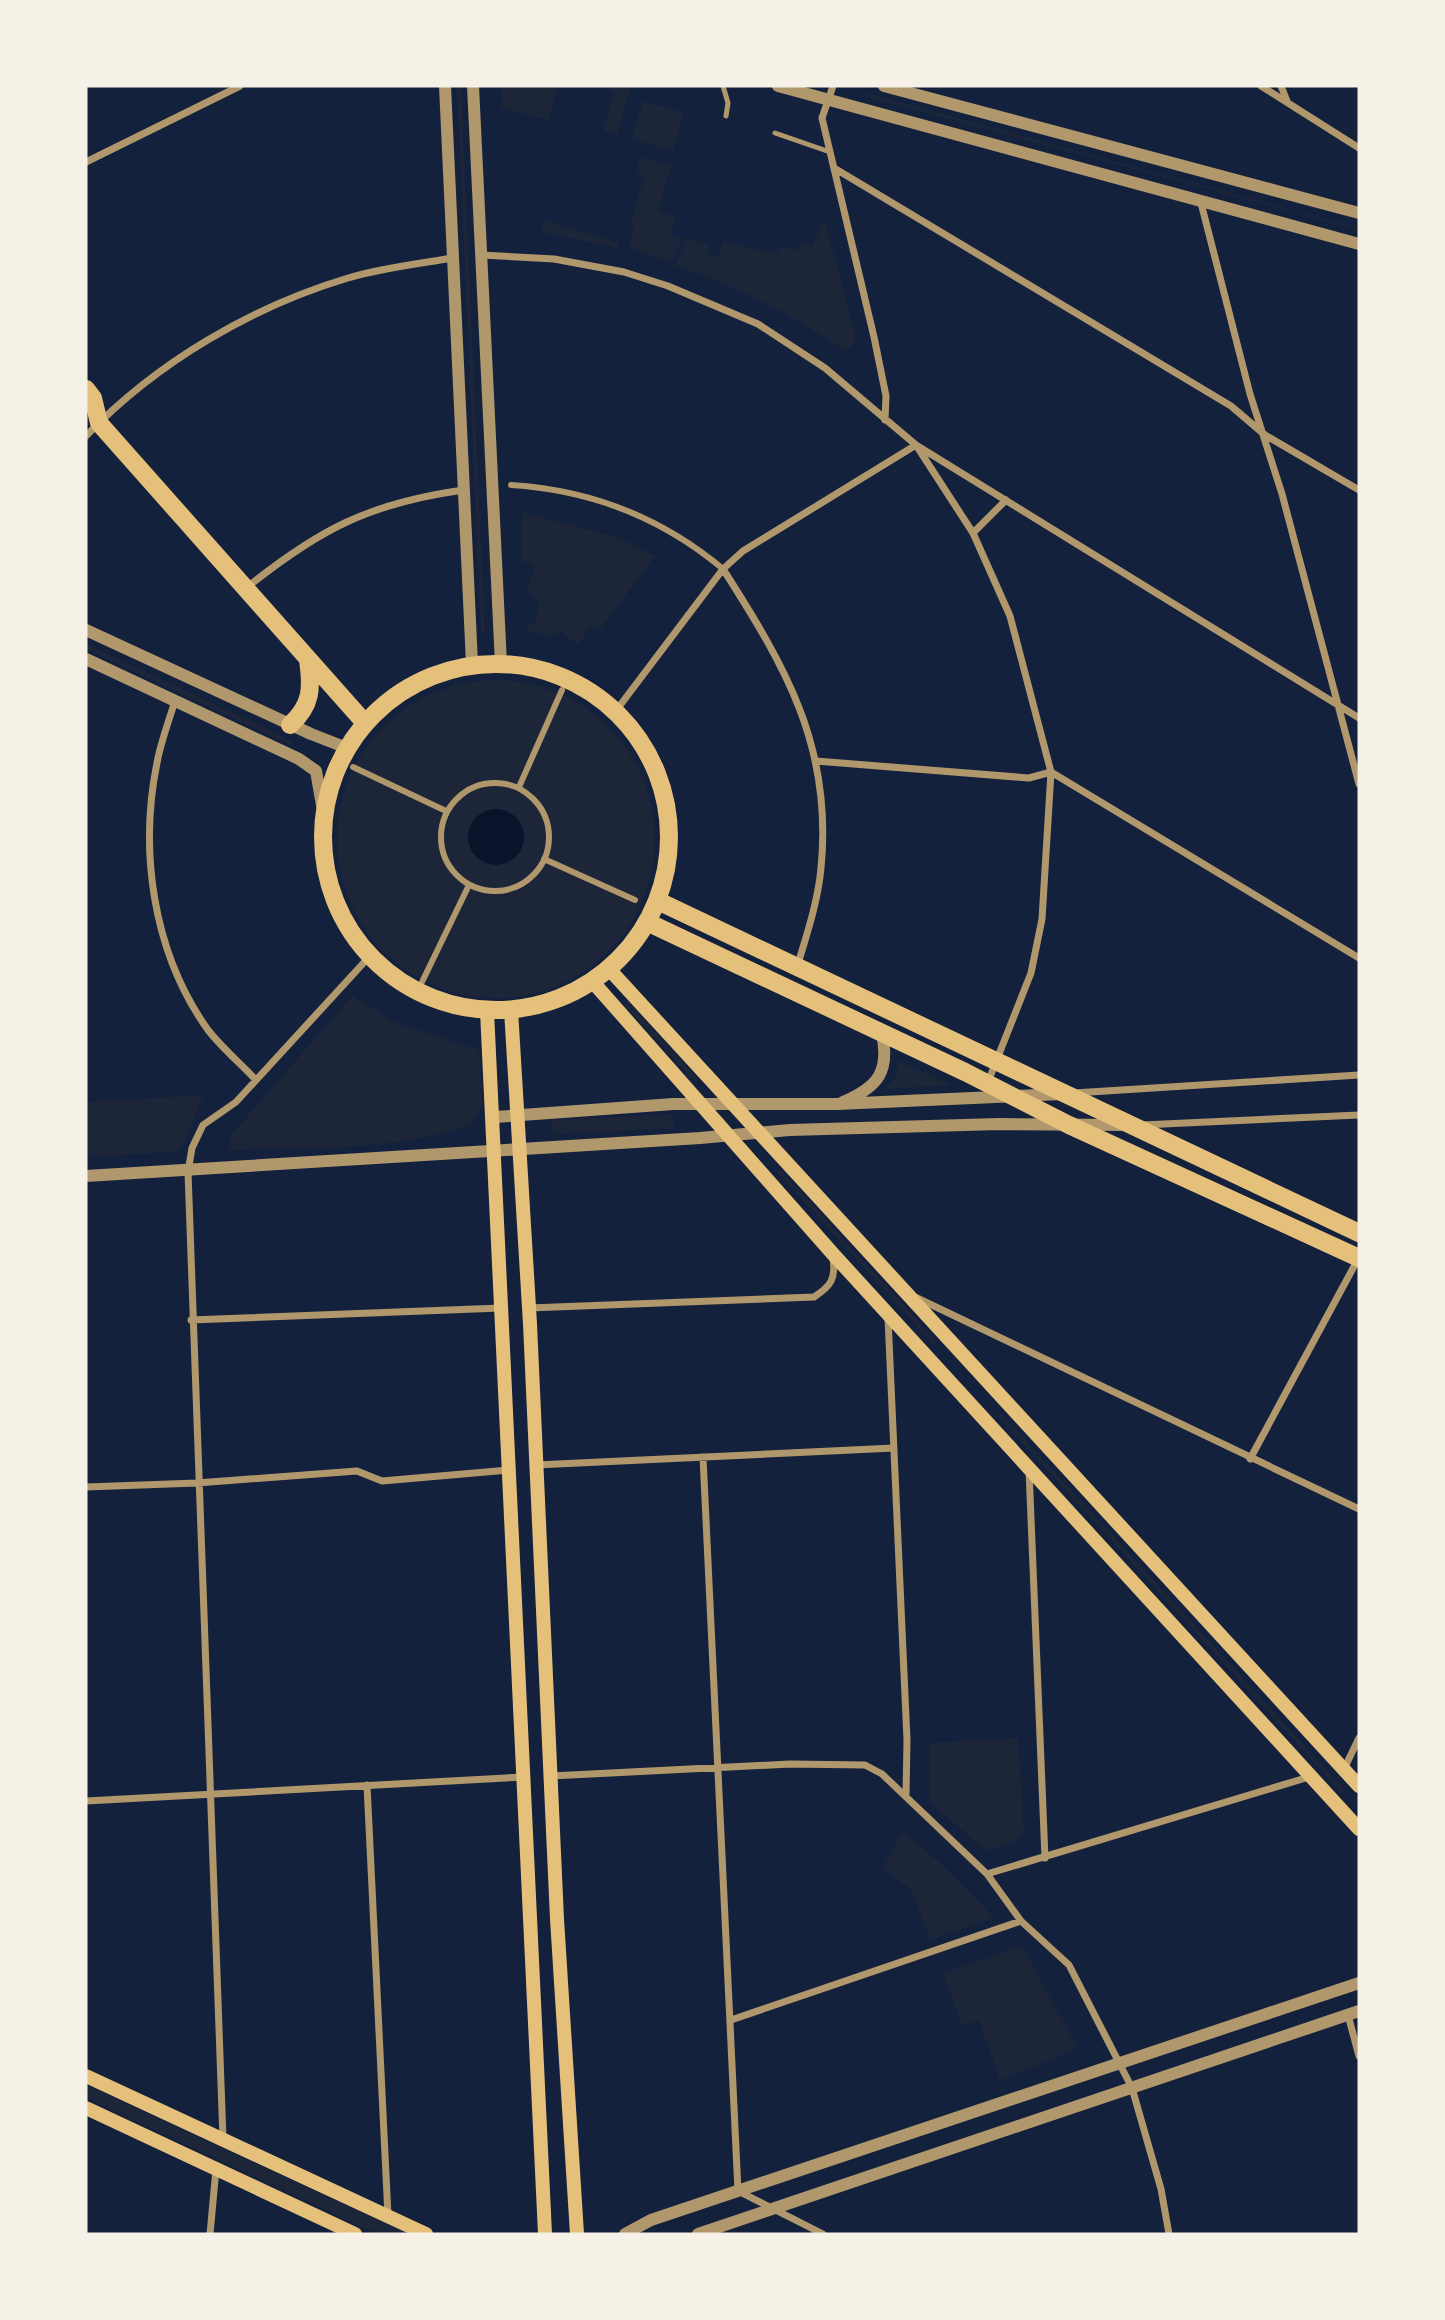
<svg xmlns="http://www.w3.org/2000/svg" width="1445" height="2320" viewBox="0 0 1445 2320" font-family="'Fira Sans Condensed',sans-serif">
<rect width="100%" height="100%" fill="#14213d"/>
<!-- green -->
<path fill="#1d2539" d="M457,86h4l24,548h-4z
M501,86h57l-10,34 -46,-12z
M602,86h29l-14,48 -14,-4 11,-38z
M865,93l494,135v2l-494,-134z
M643,101l41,12 -11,38 -41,-12z
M641,157l30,9 -13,46 18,5 -6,18 12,3 -7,19 -6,4 -40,-13 6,-21 -4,-2 13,-49 -8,-4z
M544,220l75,23 -2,5 -75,-16z
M821,224l5,1 29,110 -1,8 -9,8c-59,-41 -103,-61 -170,-86l12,-26 23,6 -3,9 10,4 6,-17 55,13 2,-8 17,4 3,-8 13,5z
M522,512l94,25 39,19 -55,73 -10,-3 -11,19 -18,-13 -9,4 -24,-5 -1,-6 9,-2 3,-22 -13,-10 9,-24 -13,-6z
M86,644l208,98 -2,4 -206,-97z
M337 839a159 159 0 1 1 318 0a159 159 0 1 1-318 0Z
M352,996l42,26 85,28 4,54 -12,21c-77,27 -163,22 -243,25l4,-16z
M627,1001l71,78 -3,3 -71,-77z
M899,1061l53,24 -66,4 10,-14z
M203,1095l-20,50 -7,7 -90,5v-55z
M672,1114l3,14 -121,6 -3,-7 3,-7z
M781,1170l156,172 -3,3 -157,-173z
M1001,1413l343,376 -3,3 -343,-376z
M1018,1738l6,94 -11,11 -28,7 -55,-48 -1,-59z
M903,1831l47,41 44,46 -64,22 -19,-51 -29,-20z
M1022,1946l56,102 -78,32 -21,-60 -17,6 -19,-53z
M86,2085l322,149h-30l-292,-136z"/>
<!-- water -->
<path fill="#0b132b" d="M468 837a28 28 0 1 1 56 0a28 28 0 1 1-56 0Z"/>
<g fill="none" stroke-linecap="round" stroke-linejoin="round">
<!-- service -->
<path stroke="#b1986c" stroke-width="5" d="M723,86l5,17 -2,13
M775,133l55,19"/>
<!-- pedestrian -->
<path stroke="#b1986c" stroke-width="6" d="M511,485c81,5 150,32 212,84
M353,767l93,44
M441 837a54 54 0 1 1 108 0a54 54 0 1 1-108 0Z
M519,787l43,-97
M544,859l91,41
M422,982l47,-97"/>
<!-- minor -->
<path stroke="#b1986c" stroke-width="7" d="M833,86l-11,32 52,219 12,59 -1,24
M1261,86l98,62
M1281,86l6,15
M86,162l154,-76
M834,168l397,238 34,29 94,55
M1201,203l49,191 32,100 77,290
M481,255l73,4 70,13 44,14 90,38 67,44 91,77 57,88 37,83 41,156 -9,147 -11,54 -43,109
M86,436c70,-73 165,-129 262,-158 34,-10 70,-14 105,-20
M973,533l33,-33
M723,569c62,97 110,178 98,299 -3,33 -14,66 -24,99
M245,589c73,-59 124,-86 219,-99
M175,701c-6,19 -13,38 -17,57 -20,92 -5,195 50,272 14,18 33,34 48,50
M615,712l108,-143 20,-18 173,-106 443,273
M816,761l213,17 22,-6 308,186
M1074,1093l285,-18
M1142,1125l217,-10
M915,1297l444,212
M529,1308l285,-11c17,-11 22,-18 19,-39
M888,1318l19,422 -1,56
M191,1320l310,-12
M703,1457l35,734 85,43
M1250,1459l108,-200
M536,1465l358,-17
M1029,1470l16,388
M86,1487l111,-4 160,-12 25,10 127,-11
M1344,1769l15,-31
M551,1776l239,-12 75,1 17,9 105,100 34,47 48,44 63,123 29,101 8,45
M367,1785l21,431
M86,1801l437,-24
M987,1874l322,-97
M1348,2015l11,41
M731,2020l290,-99
M223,2139l-35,-967 4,-24 11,-23 33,-23 133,-145
M210,2234l6,-65"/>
<!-- tertiary -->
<path stroke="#b1986c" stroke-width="12" d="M445,86l27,578
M473,86l28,578
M778,86l581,158
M884,86l475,127
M86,630l225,104 36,14
M86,659l213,100 17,12 7,40
M843,1102c35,-15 47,-30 39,-69
M495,1117l178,-13h164l225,-10
M86,1176l614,-38 90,-8 209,-6 128,1
M625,2234l26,-14 708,-237
M698,2234l661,-223"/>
<!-- secondary -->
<path stroke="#e5c07b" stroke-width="14" d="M609,969l750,817
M592,981l241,273 526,575
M511,1010l19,314 27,595 20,315
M487,1011l58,1223
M86,2076l340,158
M86,2108l269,126"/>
<!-- primary -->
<path stroke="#e5c07b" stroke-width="18" d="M86,389l7,9 6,25 266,300
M323 837a173 173 0 1 1 346 0a173 173 0 1 1-346 0Z
M290,725c22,-20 22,-37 18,-65
M658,901l701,332
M647,922l318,150 104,53 290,133"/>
</g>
<!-- border -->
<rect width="1445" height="2320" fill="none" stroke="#f6f1e7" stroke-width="175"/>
</svg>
